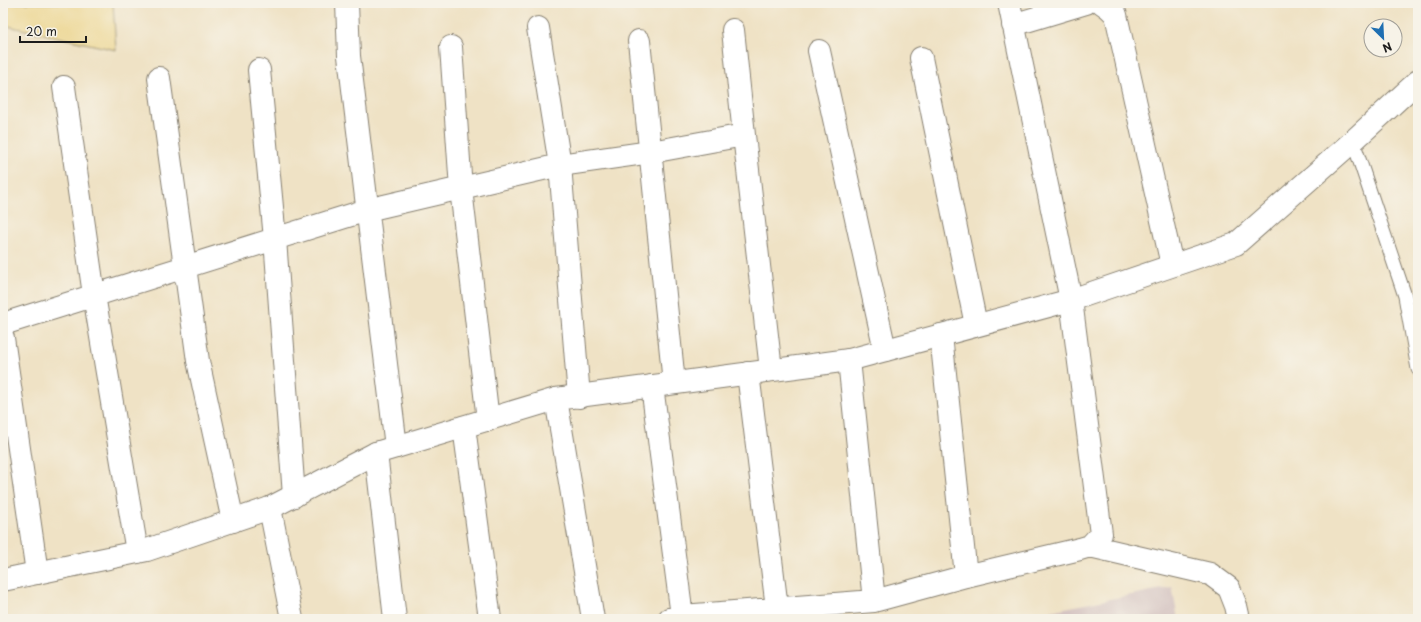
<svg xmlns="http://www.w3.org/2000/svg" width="1421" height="622" viewBox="0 0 1421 622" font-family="'Playpen Sans',sans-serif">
<rect width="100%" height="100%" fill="#f7f3e8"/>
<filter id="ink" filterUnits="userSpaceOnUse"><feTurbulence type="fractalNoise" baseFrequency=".025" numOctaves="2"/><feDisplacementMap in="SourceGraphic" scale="8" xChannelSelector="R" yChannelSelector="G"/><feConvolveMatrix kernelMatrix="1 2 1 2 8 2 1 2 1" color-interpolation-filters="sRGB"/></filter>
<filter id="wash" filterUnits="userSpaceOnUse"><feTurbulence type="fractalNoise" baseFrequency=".012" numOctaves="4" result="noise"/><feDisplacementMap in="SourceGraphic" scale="16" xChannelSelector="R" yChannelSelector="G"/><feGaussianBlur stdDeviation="0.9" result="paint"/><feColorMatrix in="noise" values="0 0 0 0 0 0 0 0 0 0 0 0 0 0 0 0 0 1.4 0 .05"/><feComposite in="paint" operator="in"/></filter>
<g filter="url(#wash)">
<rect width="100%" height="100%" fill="#efe2c5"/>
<!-- industrial -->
<path fill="#d1bfbe" d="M1172,587l6,32h-169z"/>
<!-- sand -->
<path fill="#eeda9e" stroke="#857b5d" d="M3,3h110l3,47 -113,-25z"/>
</g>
<g filter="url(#ink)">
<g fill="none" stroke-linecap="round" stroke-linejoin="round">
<defs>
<path id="service" d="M1353,141l52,155 13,73"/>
<path id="minor" d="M347,3l2,53 47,391
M1102,3l7,5 7,7 56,250
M1013,25l73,-22
M538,28l22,137 19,232
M733,30l11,105
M639,41l35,342
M451,47l10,142 27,231
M819,51l66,299
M921,58l55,267
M259,70l16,169 19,257
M159,78l39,283 35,160
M64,87l30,208 43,257
M3,324l364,-114 193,-45 91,-13 93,-17 27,235
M941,335l25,241
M3,338l34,235
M849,360l25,241
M748,373l29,235
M652,386l30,230
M556,399l37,220
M464,427l26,192
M376,453l19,166
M270,508l22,111
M1090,546l120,28 19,14 7,18 3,13
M669,619l13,-3 192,-15 92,-25 114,-27 10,-3 11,-12 -30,-234 -62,-297"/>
<path id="tertiary" d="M3,580l144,-30 123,-42 106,-55 180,-54 293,-39 222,-60 165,-56 117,-103 65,-60"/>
</defs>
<!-- service casing -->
<use href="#service" stroke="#867f70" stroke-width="15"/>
<!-- minor casing -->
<use href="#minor" stroke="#867f70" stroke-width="24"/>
<!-- tertiary casing -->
<use href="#tertiary" stroke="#867f70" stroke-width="24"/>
<!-- service -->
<use href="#service" stroke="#fff" stroke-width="13"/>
<!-- minor -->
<use href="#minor" stroke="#fff" stroke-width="22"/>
<!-- tertiary -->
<use href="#tertiary" stroke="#fff" stroke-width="22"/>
</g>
</g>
<!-- margin -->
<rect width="1421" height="622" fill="none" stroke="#f7f3e8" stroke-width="16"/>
<!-- north arrow -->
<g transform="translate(1383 38) rotate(156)"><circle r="19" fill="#f7f3e8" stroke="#9f9d96"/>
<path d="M0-3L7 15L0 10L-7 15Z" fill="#1f6fb2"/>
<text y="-6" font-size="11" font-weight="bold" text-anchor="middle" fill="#1c1c1c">N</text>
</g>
<!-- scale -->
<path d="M20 36v6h66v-6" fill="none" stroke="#1c1c1c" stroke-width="2"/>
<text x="26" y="36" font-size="12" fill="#1c1c1c" stroke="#f7f3e8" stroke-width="3" paint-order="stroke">20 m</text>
</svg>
